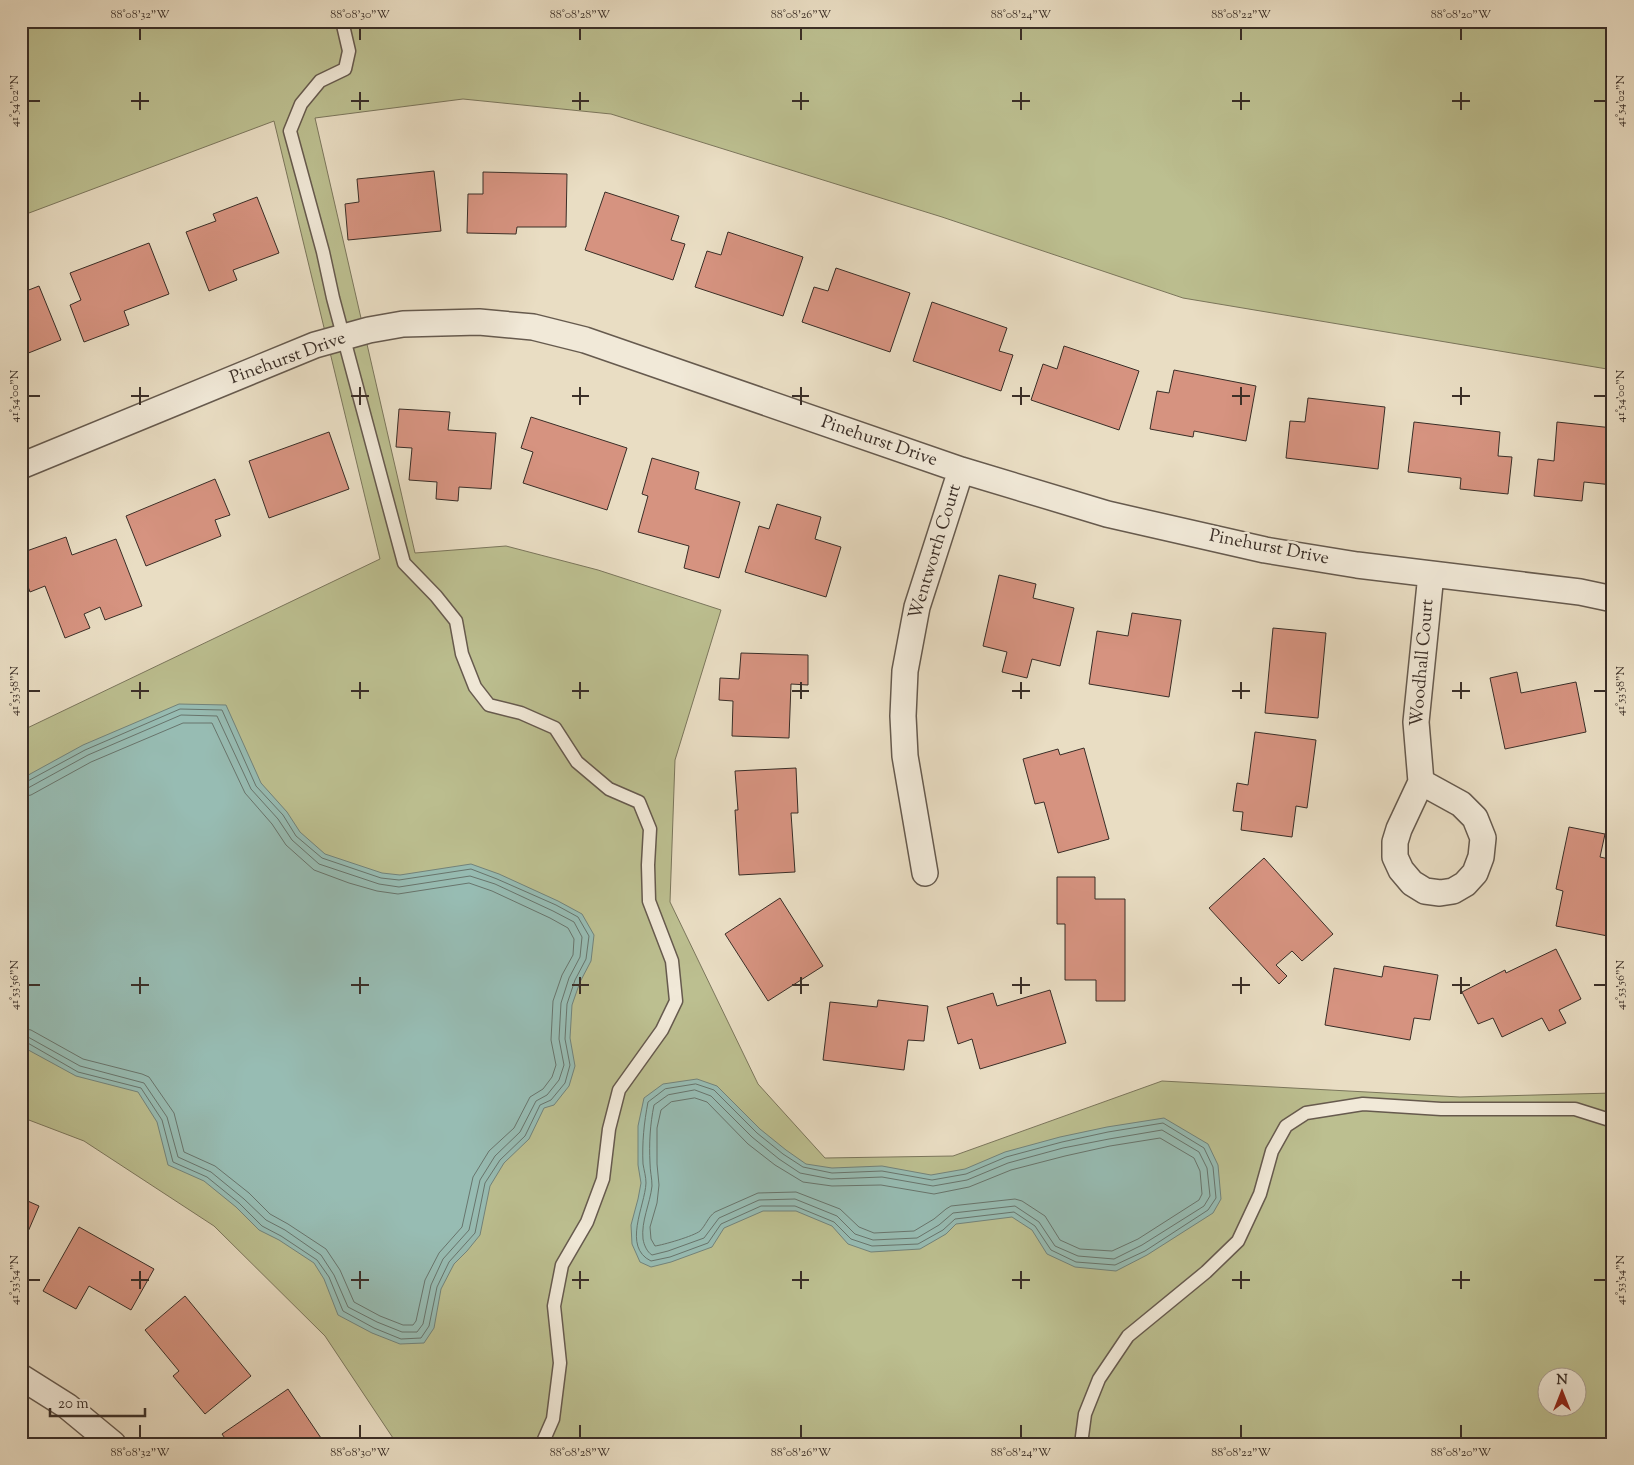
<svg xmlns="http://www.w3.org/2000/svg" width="1634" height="1465" viewBox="0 0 1634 1465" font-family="'Sorts Mill Goudy',serif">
<rect width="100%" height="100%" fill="#e9ddc3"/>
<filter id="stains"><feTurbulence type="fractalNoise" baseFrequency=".004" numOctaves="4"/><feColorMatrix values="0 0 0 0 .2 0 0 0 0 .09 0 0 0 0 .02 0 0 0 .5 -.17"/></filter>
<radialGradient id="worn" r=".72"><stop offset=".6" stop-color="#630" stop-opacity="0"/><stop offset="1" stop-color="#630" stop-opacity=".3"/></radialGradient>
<!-- green -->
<path fill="#bcbf90" stroke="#7b765c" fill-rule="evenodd" d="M21,21h1592v349l-430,-72 -241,-81 -331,-103 -148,-15 -148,19 100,435 91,-7 92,24 123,40 -46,150 -5,142 88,182 67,74 128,-2 209,-75 298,16 153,-4v351h-1216l-72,-108 -111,-110 -130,-85 -63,-24v-386l359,-172 -106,-438 -253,95zM1546,1378h30v30h-30z"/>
<!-- water -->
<path fill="#97bcb3" stroke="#72837b" d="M179,704l47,1 35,78 26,29 13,20 25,22 57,19 18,2 71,-11 28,10 59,27 24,13 12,21 -3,26 -11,21 -8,23 -2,33 5,28 -6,20 -15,19 -10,3 -15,31 -25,24 -14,23 -10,49 -13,16 -13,13 -13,25 -7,39 -10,15 -24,1 -28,-11 -34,-18 -14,-36 -10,-16 -35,-23 -20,-10 -23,-23 -32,-26 -36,-16 -11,-43 -19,-30 -62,-16 -55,-30v-267l62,-34z
M697,1079l20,7 43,43 26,21 20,14 26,4 50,-2 49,9 34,-6 40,-17 55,-15 47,-10 57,-9 44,26 10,21 3,34 -8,14 -66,42 -31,16 -41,-4 -28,-13 -15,-24 -20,-13 -56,7 -10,10 -26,15 -49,3 -23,-8 -16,-18 -36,-15h-33l-39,17 -12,19 -41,15 -20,5 -11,-5 -8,-18 -1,-19 7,-26 3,-16 -3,-18v-39l6,-28 19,-14z"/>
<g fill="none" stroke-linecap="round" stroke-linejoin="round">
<!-- shore -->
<path stroke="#68756d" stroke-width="1" d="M21,783l5,-1 59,-32 95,-41 42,1 34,76 27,29 13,21 26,22 59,20 18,2 72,-11 26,10 59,26 22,12 11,19 -3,23 -11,21 -8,24 -2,35 5,26 -5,18 -14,17 -11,5 -15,31 -25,24 -15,23 -10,50 -26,29 -12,25 -8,39 -8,12 -20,1 -27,-11 -31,-17 -14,-34 -12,-17 -36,-24 -19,-10 -23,-23 -32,-26 -34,-15 -11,-42 -21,-32 -63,-16 -52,-30h-5
M21,789l7,-1 60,-33 93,-40 36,1 34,73 27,30 14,21 27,24 60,20 20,3 71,-11 25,8 58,27 21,11 8,15 -2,20 -11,21 -8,25 -2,36 5,26 -5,15 -12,15 -11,6 -16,31 -25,24 -15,24 -11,50 -26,29 -12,26 -8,39 -6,8h-15l-25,-10 -29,-15 -14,-32 -13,-20 -36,-25 -19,-10 -22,-21 -33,-27 -33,-15 -11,-40 -23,-34 -64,-17 -52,-29 -7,-1
M21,797l10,-2 60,-33 92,-39h29l33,70 27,31 14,21 28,25 35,13 28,8 21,3 71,-11 23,8 58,27 18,10 6,11 -1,16 -11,20 -9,26 -2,39 5,25 -4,12 -9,12 -13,8 -16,31 -25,23 -16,26 -11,50 -23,26 -14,27 -9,41 -3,4h-10l-23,-9 -26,-14 -14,-32 -14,-21 -38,-25 -18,-10 -21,-21 -34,-27 -31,-14 -10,-39 -25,-36 -7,-3 -59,-15 -52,-29 -10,-2
M696,1084l18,6 43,43 26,21 20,13 29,6 50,-2 50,9 34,-6 40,-17 56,-15 46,-10 55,-9 41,25 9,19 3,31 -8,12 -63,41 -30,14 -39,-3 -25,-12 -16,-24 -21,-14 -59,7 -12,11 -25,14 -46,2 -21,-7 -17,-17 -39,-16h-34l-40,18 -13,19 -38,14 -19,4c-29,-14 -6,-55 -5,-78 0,-6 -2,-13 -3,-19 -1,-22 1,-41 5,-62l17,-13z
M695,1090l16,6 41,41 27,22 21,14 31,6 51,-2 51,9 34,-6 41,-17 55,-15 46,-9 53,-9 37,22 8,16 3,28 -6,10 -62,39 -28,14 -36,-3 -23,-10 -16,-24 -24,-16 -62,7 -14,12 -22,13 -44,2 -18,-6 -18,-18 -42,-17 -36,1 -40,18 -15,20 -36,13 -16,4c-5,-3 -8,-10 -9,-16 -2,-18 7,-35 9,-53 0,-8 -2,-15 -2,-23 -1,-20 0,-38 4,-58l14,-10z
M695,1098l12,4 41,42 27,21 28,17 29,4 49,-1 53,9 35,-7 42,-17 54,-14 45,-10 50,-8 34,20 6,13 2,23 -3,6 -61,39 -26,12 -32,-2 -20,-9 -15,-24 -23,-15 -7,-2 -64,7 -5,3 -12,10 -20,12 -40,2 -15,-6 -19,-18 -44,-17 -38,1 -43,19c-7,5 -9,13 -15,19 -6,5 -37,14 -45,15l-4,-7 -1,-12 7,-24 2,-18 -2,-21v-36l4,-18 10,-8z"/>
</g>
<!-- building -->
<path fill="#d69380" stroke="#3a2e27" d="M434,171l7,60 -93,9 -3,-36 14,-2 -2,-23z
M483,172l84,2 -1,53h-49l-1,7 -49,-1 1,-39h15z
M605,192l74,24 -8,24 14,4 -12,36 -88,-30z
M257,197l22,56 -46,17 4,10 -28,11 -23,-59 30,-11 -3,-7z
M728,232l75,25 -20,59 -88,-29 12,-36 14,4z
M149,243l20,51 -45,17 5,14 -45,17 -14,-37 11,-5 -11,-27z
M836,268l74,25 -20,59 -88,-30 12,-35 14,4z
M39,286l22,54 -40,16v-63z
M932,302l75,26 -8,23 14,4 -12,36 -88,-30z
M1064,346l75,25 -20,59 -88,-30 12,-36 14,5z
M1174,370l82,16 -10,55 -52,-10 -1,6 -43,-8 7,-38 12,2z
M1308,398l77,9 -7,62 -92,-11 4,-37 15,1z
M399,409l51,3 -2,18 48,3 -5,56 -32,-2 -1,14 -22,-2 1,-17 -28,-2 3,-32 -16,-1z
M531,417l96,31 -20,62 -84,-27 10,-31 -12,-4z
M1414,422l86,10 -2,24 14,1 -4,37 -48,-5 1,-11 -53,-6z
M1557,422l56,6v57l-29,-3 -2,19 -48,-5 4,-37 16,2z
M329,432l20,57 -80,29 -20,-57z
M652,458l47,14 -4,17 45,13 -21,76 -35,-10 5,-22 -51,-14 10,-36 -6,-2z
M215,479l15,36 -15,5 6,16 -75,30 -20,-50z
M777,504l44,13 -6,22 26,8 -15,50 -81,-25 14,-46 10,3z
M66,537l6,18 44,-16 26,67 -37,14 -5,-13 -16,7 6,14 -25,10 -20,-52 -15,6 -9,-24v-15z
M999,575l37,9 -3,14 41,10 -14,58 -28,-7 -5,19 -25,-6 5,-20 -24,-6z
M1132,613l49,7 -12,77 -80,-13 8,-53 31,5z
M1273,628l53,5 -8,85 -53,-5z
M741,653l67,2v30l-17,-1 -2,54 -57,-2 1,-35 -14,-1 1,-22 19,1z
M1517,672l4,21 55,-11 10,50 -81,17 -15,-71z
M1255,732l61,8 -9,68 -11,-2 -4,31 -51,-7 2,-18 -10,-1 4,-28 11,2z
M1084,748l25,91 -51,14 -14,-51 -9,2 -12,-45 35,-10 2,6z
M796,768l2,45h-7l4,59 -56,3 -4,-65h3l-3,-39z
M1569,827l36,7 -5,23 13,3v77l-57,-11 7,-35 -7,-2z
M1264,858l69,76 -31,27 -10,-10 -16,14 11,11 -8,8 -70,-76z
M1057,877h38v22h30v102h-29v-21h-31v-56h-8z
M780,898l43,68 -55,35 -43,-67z
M1556,949l25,50 -22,11 7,13 -17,8 -7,-13 -40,19 -9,-19 -15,6 -16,-32 43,-22 1,3z
M1384,966l54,9 -8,45 -16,-2 -4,22 -85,-15 9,-57 48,9z
M1050,990l16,53 -86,26 -8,-30 -14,5 -11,-37 46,-14 4,13z
M878,1000l50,6 -4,35 -16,-1 -4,30 -81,-10 7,-58 47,5z
M21,1198l18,8 -18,42z
M79,1227l75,42 -23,41 -42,-24 -13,23 -33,-18z
M185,1296l66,80 -46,38 -32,-38 6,-5 -34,-41z
M288,1389l37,55h-96l-7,-10z"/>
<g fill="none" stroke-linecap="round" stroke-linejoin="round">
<defs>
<path id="lane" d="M342,21l7,30 -4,18 -25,12 -19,23 -11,27 33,121 10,46 71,265 32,33 20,25 6,33 13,33 14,18 32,8 34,15 22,34 32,27 30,13 11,27 -2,36 1,36 23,60 4,40 -14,29 -43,60 -10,39 -6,50 -16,43 -25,43 -8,41 6,57 -7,56 -11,25
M1081,1444l4,-30 14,-35 29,-43 78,-64 32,-31 22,-47 12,-43 14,-25 20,-13 57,-9 78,5h134l38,12"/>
<path id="street" d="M21,466l294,-121 54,-15 34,-6 76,-2 54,5 52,13 376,130 146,44 158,36 92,15 223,27 33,7
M1421,782l40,22 14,14 8,20 -2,19 -6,16 -10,11 -12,7 -13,2 -15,-2 -13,-8 -11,-13 -6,-13v-15l4,-13 22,-47 -5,-60 15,-148
M925,873l-20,-117 -2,-40 2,-45 12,-64 44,-137
M21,1377l46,29 46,38"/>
</defs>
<!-- lane casing -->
<use href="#lane" stroke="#665a4e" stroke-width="15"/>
<!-- street casing -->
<use href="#street" stroke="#665a4e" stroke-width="28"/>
<!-- lane -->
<use href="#lane" stroke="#f1e9d8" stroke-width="12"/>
<!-- street -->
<use href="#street" stroke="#f1e9d8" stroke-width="25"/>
</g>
<!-- ticks -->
<path fill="none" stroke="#3a2e27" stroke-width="2" d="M140,28v12M360,28v12M580,28v12M801,28v12M1021,28v12M1241,28v12M1461,28v12M140,92v18M360,92v18M580,92v18M801,92v18M1021,92v18M1241,92v18M1461,92v18M28,101h12M131,101h18M351,101h18M572,101h17M792,101h17M1012,101h18M1232,101h18M1452,101h18M1594,101h12M140,387v18M360,387v18M580,387v18M801,387v18M1021,387v18M1241,387v18M1461,387v18M28,396h12M131,396h18M351,396h18M572,396h17M792,396h17M1012,396h18M1232,396h18M1452,396h18M1594,396h12M140,682v17M360,682v17M580,682v17M801,682v17M1021,682v17M1241,682v17M1461,682v17M28,691h12M131,691h18M351,691h18M572,691h17M792,691h17M1012,691h18M1232,691h18M1452,691h18M1594,691h12M140,977v17M360,977v17M580,977v17M801,977v17M1021,977v17M1241,977v17M1461,977v17M28,985h12M131,985h18M351,985h18M572,985h17M792,985h17M1012,985h18M1232,985h18M1452,985h18M1594,985h12M140,1271v18M360,1271v18M580,1271v18M801,1271v18M1021,1271v18M1241,1271v18M1461,1271v18M28,1280h12M131,1280h18M351,1280h18M572,1280h17M792,1280h17M1012,1280h18M1232,1280h18M1452,1280h18M1594,1280h12M140,1425v13M360,1425v13M580,1425v13M801,1425v13M1021,1425v13M1241,1425v13M1461,1425v13"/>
<g text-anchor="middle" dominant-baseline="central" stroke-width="5" stroke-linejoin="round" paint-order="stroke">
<!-- street labels -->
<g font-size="18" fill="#3a2e27" stroke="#f1e9d8">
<text transform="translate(288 359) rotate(-20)">Pinehurst Drive</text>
<text transform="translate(879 442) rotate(19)">Pinehurst Drive</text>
<text transform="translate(1269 548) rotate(11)">Pinehurst Drive</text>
<text transform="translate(936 552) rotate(-73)">Wentworth Court</text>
<text transform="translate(1423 663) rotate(-85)">Woodhall Court</text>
</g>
</g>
<!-- margin -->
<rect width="1634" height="1465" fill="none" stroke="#e9ddc3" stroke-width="55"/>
<!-- north arrow -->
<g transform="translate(1562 1392)"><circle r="24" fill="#f1e9d8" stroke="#a89e91"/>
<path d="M0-4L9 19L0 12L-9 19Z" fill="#8f2418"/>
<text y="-8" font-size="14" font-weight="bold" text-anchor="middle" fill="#3a2e27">N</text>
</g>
<!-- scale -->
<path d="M50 1408v8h95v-8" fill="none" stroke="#3a2e27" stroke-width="2.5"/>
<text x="58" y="1408" font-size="15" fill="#3a2e27" stroke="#f1e9d8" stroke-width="4" paint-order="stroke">20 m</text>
<rect x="28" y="28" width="1578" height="1410" fill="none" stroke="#3a2e27" stroke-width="2"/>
<g font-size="12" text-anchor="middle" fill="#3a2e27">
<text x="140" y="18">88°08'32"W</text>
<text x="360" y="18">88°08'30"W</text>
<text x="580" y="18">88°08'28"W</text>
<text x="801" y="18">88°08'26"W</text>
<text x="1021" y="18">88°08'24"W</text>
<text x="1241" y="18">88°08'22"W</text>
<text x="1461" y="18">88°08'20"W</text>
<text transform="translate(14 101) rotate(-90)" y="4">41°54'02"N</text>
<text transform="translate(1620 101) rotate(-90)" y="4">41°54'02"N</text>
<text transform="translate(14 396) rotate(-90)" y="4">41°54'00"N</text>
<text transform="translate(1620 396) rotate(-90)" y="4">41°54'00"N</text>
<text transform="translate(14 691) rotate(-90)" y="4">41°53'58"N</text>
<text transform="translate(1620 691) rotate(-90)" y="4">41°53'58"N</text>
<text transform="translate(14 985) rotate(-90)" y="4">41°53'56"N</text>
<text transform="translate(1620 985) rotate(-90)" y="4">41°53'56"N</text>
<text transform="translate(14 1280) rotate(-90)" y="4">41°53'54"N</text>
<text transform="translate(1620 1280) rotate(-90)" y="4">41°53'54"N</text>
<text x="140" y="1456">88°08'32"W</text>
<text x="360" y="1456">88°08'30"W</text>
<text x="580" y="1456">88°08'28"W</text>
<text x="801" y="1456">88°08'26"W</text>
<text x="1021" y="1456">88°08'24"W</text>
<text x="1241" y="1456">88°08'22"W</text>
<text x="1461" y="1456">88°08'20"W</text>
</g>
<rect width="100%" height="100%" filter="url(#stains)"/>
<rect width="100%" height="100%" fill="url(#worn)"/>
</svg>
